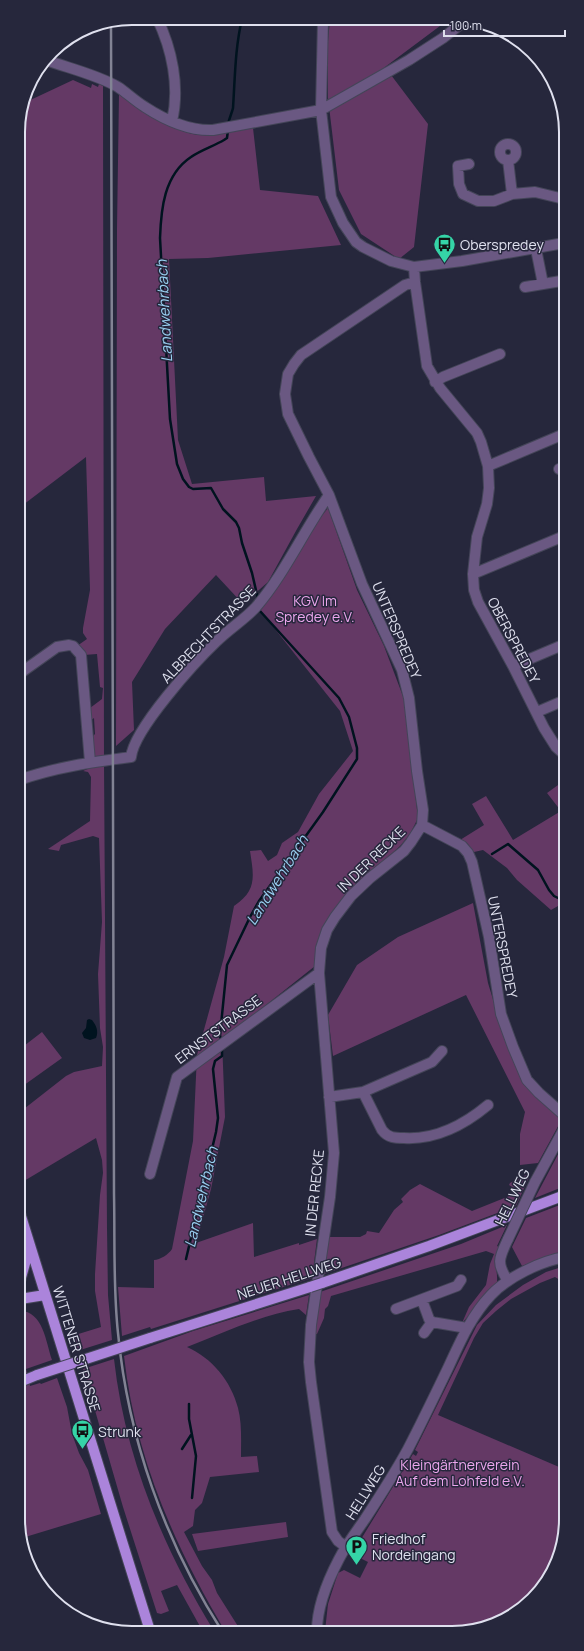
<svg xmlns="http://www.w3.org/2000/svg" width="584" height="1651" viewBox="0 0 584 1651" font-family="Manrope,sans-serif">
<rect width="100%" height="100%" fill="#26273c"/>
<!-- green -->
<path fill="#643965" d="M330,19l118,1 -63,47 43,57 -14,123 -15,12 -38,-25 -22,-44 -11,-92v-57z
M73,80l18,8 1,-4 6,3 1,-3 4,2 1,670 -9,2 -3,-2 -2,-17 5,-5 -1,-16 -4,3v-13l12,-9 1,-11 -3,-1 -3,-33 -13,1 -7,-9 10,-7 -4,-6v-5l7,-38 -4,-133 -67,51 -1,-384 6,-21z
M119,93c24,16 58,44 88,42 16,-1 31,-5 46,-7l7,62 58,6 23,49 -133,13 -39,1 9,181 14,44 72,-7 2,24 50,-5 -19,33 -29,53 -25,22 -27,-29 -51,54 -33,53 2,48 -18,16 1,-518z
M328,508l29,82 27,56 20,53 14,119 -8,16 -10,12 -55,51 -30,69 -93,74 3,77 -14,72 -15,54 57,-20 1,34 45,-14v2l18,-6 -5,39 -161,51 -1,-2 -28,9 -4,-49 36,1v-28c6,0 15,-6 18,-11l21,-108 4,-86 27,-98 10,-51c23,-16 20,-29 16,-55l11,-1 7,11 9,-6 5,-12 16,-11 21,-38 34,-43 -13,-40 -81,-102 50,-77z
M104,762l3,466 1,67 4,45 -35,11 -5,-15 29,-9 -6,-36v-17l5,-79 3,-22 -1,-13 -6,-22 -72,43 -4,-14v-55l46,-36 8,-4 28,-6 1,-19 -3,-19 -2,-54 4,-52 -3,-84 -6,-2 -32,9 -2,6 -11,-2 42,-28 1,-44 -3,-5 -5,-1z
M565,780v122l-14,8 -34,-30 -10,-12 -24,-18 -9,2 -7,-9 -7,-3 24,-15 -12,-21 14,-8 27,44 48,-29 -14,-18z
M473,903l15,80 13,43 27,60 34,33 -24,44 -18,2v-31l5,-22 -59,-117 -133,61 -5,-41 29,-50 41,-28z
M42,1032l20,26 -42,30v-39z
M565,1141v45l-30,12z
M526,1175h4l-14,31 -77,29 -118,40 6,-38h33l6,-3 1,-3 12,2 15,-23 9,-8 -2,-3 9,-9 10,-6 52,27 40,-16 4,-6 -7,-4 1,-2z
M565,1203v49l-43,14 -10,-19 14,-29z
M507,1225l-10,21 2,1c-7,15 -1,21 -2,35l-34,40 -1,1 7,-16 17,-22 4,-21 4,-10 -8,-3 -155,45 -3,10 -3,3 -1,9 -7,16h-2l5,-42 141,-48z
M565,1266v17l-10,-6 -15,6 -29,16 -15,12 -13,12 -9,15 -36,77 128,55v56l-9,37 -19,31 -29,24 -34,13h-150l3,-27 10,-31 6,-3 16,8 8,-16 -16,-8 61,-100 3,2 2,-4 -3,-2 62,-125 19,-20 27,-20 23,-13z
M309,1295l-3,20 -7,-6c-38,6 -76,24 -112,38 25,11 44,34 51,61 4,15 3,33 3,49l16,-1 2,16 -49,5 -8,26 -7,7 -2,16 -9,6 18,34 10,14 5,13 24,38h-16c-51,-86 -90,-175 -101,-275l69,-25z
M20,1311c23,0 26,31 32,49l-26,9 4,17 10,-3 1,1 16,-6 10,29 5,27 7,19 9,17 13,44 -79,24 4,15 -6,-11z
M114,1359c11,98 49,189 100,272h-5l-1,-3 -6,2 -25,-45 -16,6 8,20 -8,3 -4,-1 -34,-106 -40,-138z
M286,1522l2,15 -90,14 -6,-17z"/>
<!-- water -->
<path fill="#00131f" d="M89,1019l3,1c4,5 7,11 4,18l-6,2 -6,-2 -2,-5 4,-5 1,-8z"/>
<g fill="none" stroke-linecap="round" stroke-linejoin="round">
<!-- stream -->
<path stroke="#00131f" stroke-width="2.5" d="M228,125c1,-7 4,-12 5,-17 2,-30 2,-60 9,-89
M228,130l-1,8 -3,2c-10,6 -23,10 -33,17 -27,18 -30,52 -31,81l10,181 7,45 6,15 6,8 4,2 18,-1 12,21 13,13 3,6 3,15 10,30 6,26
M492,854l16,-10 30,26 11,20 5,6 6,3h5
M221,1042l-1,-7 7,-70 23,-48 9,-16 64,-89 34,-53v-11l-8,-31 -10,-19 -79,-87
M186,1259l30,-127 2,-14 -5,-49 2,-8 7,-5v-9
M189,1404v15l7,37 -4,42
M182,1449l9,-14"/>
<defs>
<path id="minor" d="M157,18c15,31 23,69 15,103
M323,19l-2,91 10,87 12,26 13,19 7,5 28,14 23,6 48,-6 102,-18
M46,60c22,8 52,15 72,27 9,6 17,14 27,20 20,13 44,24 68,23l108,-20 88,-50 34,-22 23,-18
M500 152a8 8 0 1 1 16 0a8 8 0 1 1-16 0Z
M508,160l4,34
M469,164l-11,2 1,18 4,10 15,7h16l18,-7 23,-2 29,7
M536,249l7,35
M414,267l1,15 12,84 13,22 37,45 4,9 7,24 1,22 -2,16 -10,33 -4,37 1,16 4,12 35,64 31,62 12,19 9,8
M525,287l36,-6
M435,382l8,-5 57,-23
M488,466l76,-32
M559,469l5,-2
M473,574l91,-38
M513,666l52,-22
M19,674l38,-27 12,-2 4,1 8,9 9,107
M537,712l28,-12
M19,780c37,-13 74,-18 112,-23 3,-28 64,-95 86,-116 12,-12 27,-21 39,-34 29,-34 47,-75 73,-112
M422,825l40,21 6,7 4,9 17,75 12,77 12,33 14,33 12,13 26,23
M363,1092l19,38c6,8 13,8 22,8 32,2 60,-13 84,-33
M329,1097l34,-5 69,-30 10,-11
M150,1174l27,-97 142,-104
M535,1182l30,-55
M508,1239c-9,19 -12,24 0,42
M422,1300l7,19 3,3 35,6
M396,1309l61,-23 4,-6
M424,1333l8,-11
M346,1547l-8,-6 -6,-9 -21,-150 -2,-20 2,-37 19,-128 4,-44 -15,-180 2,-25 6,-18 8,-13 16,-21 19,-18 34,-27 7,-9 11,-17 1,-15 -6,-39 -8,-73 -7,-28 -40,-86 -33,-89 -20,-38 -21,-43 -3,-20 3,-20 6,-10 7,-9 104,-70 10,-3
M317,1631c0,-25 11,-51 22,-72 7,-14 17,-27 26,-40 15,-23 30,-46 43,-70 14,-27 27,-54 40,-81 12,-26 23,-52 43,-73 17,-18 50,-34 74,-38"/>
<path id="major" d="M20,1213l130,418
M20,1281l10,-35
M322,1283l107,-37 136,-51
M20,1299l25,-4
M150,1338l160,-51
M20,1382l17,-7"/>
</defs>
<!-- minor casing -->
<use href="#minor" stroke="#444558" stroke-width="12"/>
<!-- major casing -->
<use href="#major" stroke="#444558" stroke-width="12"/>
<!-- minor -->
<use href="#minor" stroke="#6a5882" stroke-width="10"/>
<!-- major -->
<use href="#major" stroke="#ab84db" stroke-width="10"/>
<!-- rail -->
<path stroke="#828394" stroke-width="2.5" d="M111,22l3,1172c1,46 -1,93 4,139 10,106 47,209 104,298"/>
<defs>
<path id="minor-bridge" d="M508,1239l27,-57"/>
<path id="major-bridge" d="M310,1287l12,-4
M37,1375l113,-37"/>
</defs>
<!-- minor-bridge casing -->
<use href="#minor-bridge" stroke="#444558" stroke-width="12" stroke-linecap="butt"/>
<!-- major-bridge casing -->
<use href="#major-bridge" stroke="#444558" stroke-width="12" stroke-linecap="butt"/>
<!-- minor-bridge -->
<use href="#minor-bridge" stroke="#6a5882" stroke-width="10"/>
<!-- major-bridge -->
<use href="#major-bridge" stroke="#ab84db" stroke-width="10"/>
</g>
<!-- icons -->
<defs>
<symbol id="bus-pin" viewBox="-11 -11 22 30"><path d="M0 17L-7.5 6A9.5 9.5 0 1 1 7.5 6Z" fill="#35d4a7" stroke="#26273c"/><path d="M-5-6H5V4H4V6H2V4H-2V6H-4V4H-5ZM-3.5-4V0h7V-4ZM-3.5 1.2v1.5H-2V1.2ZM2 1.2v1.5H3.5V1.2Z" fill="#111"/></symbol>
<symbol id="parking-pin" viewBox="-11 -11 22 30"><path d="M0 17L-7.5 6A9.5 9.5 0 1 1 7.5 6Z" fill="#35d4a7" stroke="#26273c"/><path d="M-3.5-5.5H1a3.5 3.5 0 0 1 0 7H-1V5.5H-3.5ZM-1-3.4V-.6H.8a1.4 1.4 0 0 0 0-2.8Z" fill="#111"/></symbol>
</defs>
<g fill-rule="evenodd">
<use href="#bus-pin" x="432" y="232" width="25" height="34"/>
<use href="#bus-pin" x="70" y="1418" width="25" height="34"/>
<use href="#parking-pin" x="344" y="1534" width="25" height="34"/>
</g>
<g text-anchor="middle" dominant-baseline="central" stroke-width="3" stroke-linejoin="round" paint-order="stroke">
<!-- poi labels -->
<g font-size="14" fill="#dfe0ee" stroke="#26273c" text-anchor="start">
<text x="460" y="244">Oberspredey</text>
<text x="98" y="1431">Strunk</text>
<text x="372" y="1538">Friedhof<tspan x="372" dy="16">Nordeingang</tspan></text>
</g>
<!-- park labels -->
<g font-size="14" fill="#eca6ed" stroke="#26273c">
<text x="315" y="600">KGV Im<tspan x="315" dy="16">Spredey e.V.</tspan></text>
<text x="460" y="1464">Kleingärtnerverein<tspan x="460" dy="16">Auf dem Lohfeld e.V.</tspan></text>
</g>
<!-- street labels -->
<g font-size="14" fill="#dfe0ee" stroke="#26273c">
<text transform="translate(397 630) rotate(67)">UNTERSPREDEY</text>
<text transform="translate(208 634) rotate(-46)">ALBRECHTSTRASSE</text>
<text transform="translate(514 640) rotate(62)">OBERSPREDEY</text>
<text transform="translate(371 859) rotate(-44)">IN DER RECKE</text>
<text transform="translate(503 947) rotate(79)">UNTERSPREDEY</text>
<text transform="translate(218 1029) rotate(-37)">ERNSTSTRASSE</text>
<text transform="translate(314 1193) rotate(-84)">IN DER RECKE</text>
<text transform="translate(512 1197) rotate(-64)">HELLWEG</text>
<text transform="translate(289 1278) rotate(-18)">NEUER HELLWEG</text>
<text transform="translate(77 1349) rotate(73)">WITTENER STRASSE</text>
<text transform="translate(365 1492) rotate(-58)">HELLWEG</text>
</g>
<!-- water labels -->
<g font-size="15" font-style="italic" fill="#99d0f2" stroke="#26273c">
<text transform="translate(164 311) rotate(-93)">Landwehrbach</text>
<text transform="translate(277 880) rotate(-58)">Landwehrbach</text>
<text transform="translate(201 1197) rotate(-77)">Landwehrbach</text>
</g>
</g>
<!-- crop -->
<path d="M0 0H584V1651H0ZM132 25H452A107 107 0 0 1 559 132V1519A107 107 0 0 1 452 1626H132A107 107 0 0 1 25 1519V132A107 107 0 0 1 132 25Z" fill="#26273c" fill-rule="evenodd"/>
<path fill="none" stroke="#dfe0ee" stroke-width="2" d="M132 25H452A107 107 0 0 1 559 132V1519A107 107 0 0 1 452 1626H132A107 107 0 0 1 25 1519V132A107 107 0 0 1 132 25Z"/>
<!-- scale -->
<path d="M444 30v6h121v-6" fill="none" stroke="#dfe0ee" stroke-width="2"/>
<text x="450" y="30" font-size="12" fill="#dfe0ee" stroke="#26273c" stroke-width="3" paint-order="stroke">100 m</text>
</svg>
